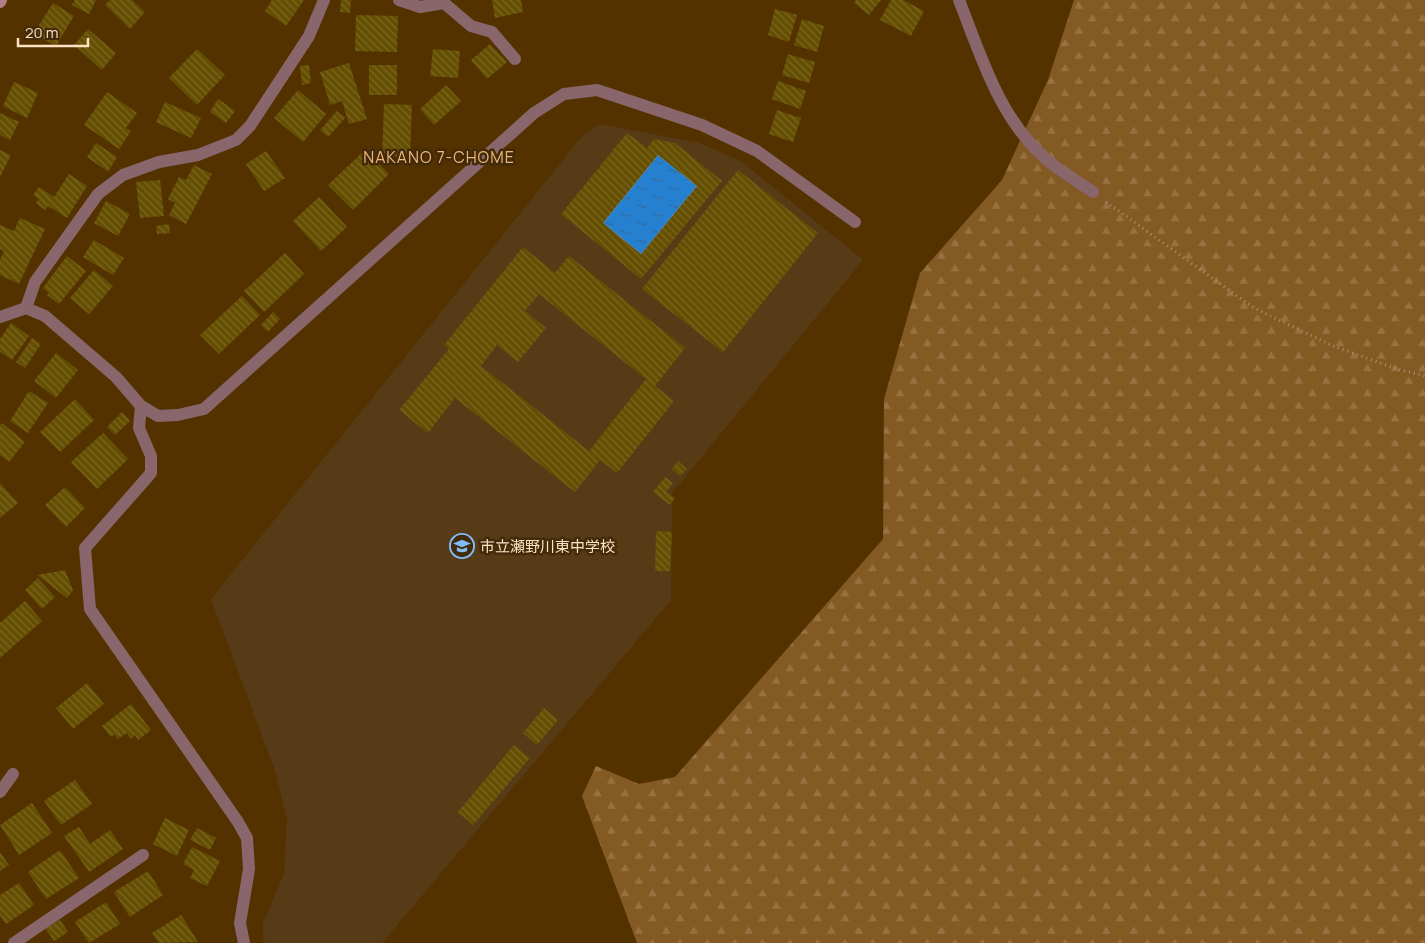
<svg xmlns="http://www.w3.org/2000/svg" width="1425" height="943" viewBox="0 0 1425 943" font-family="Manrope,'Noto Sans JP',sans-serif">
<defs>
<pattern id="forest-firs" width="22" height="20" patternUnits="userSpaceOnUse" patternTransform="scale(1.25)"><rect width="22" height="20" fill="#845a24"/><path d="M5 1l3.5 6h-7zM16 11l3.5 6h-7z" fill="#967142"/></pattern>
<pattern id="water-ripples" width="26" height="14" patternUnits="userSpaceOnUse" patternTransform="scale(1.25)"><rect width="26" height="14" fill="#2680d0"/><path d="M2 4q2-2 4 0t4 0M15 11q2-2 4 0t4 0" fill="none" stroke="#336b9c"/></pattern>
<pattern id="building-back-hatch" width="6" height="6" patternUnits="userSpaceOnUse" patternTransform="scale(1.25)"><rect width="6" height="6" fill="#644e01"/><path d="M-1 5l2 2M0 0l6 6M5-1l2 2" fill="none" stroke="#7b6724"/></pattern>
</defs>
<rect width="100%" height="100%" fill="#543200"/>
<!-- built -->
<path fill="#573b17" d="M600,124l99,19 42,18 122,99 -191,233 -1,107 -289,343h-117l-2,-5v-15l21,-49 3,-55 -12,-48 -64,-172 372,-464z"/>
<!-- forest -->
<path fill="url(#forest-firs)" d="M1074,0h351v943h-788l-55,-147 14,-30 43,18 36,-7 208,-238 1,-140 36,-126 82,-93 46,-100z"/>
<!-- water -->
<path fill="url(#water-ripples)" stroke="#669dcc" d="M658,155l39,31 -56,68 -38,-31z"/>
<!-- building -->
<path fill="url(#building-back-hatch)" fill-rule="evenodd" d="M75,0h21l-7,14 -17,-9z
M110,0h22l13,12 -15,17 -25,-24z
M272,0h32l-18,26 -21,-15z
M341,0h10l-1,13 -10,-1z
M492,0h29l2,12 -28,6z
M856,0h25l-12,15 -15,-12z
M891,0h12l21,11 -13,25 -31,-16z
M53,3l21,13 -18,30 -22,-13z
M775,9l22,6 -8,27 -21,-7z
M356,15l42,1 -1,36 -42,-1z
M802,19l22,7 -7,26 -23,-7z
M88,29l28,24 -14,17 -28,-25z
M490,44l17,18 -20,17 -16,-19z
M197,49l28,26 -28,30 -28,-27z
M433,49l27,2 -2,27 -28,-2z
M788,54l27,8 -6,21 -27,-8z
M349,63l18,56 -18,5 -7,-23 -12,4 -10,-33z
M309,65l2,18 -9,2 -2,-19z
M369,65h28v30h-28z
M778,81l28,10 -6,18 -28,-10z
M14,82l24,11 -11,25 -24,-12z
M446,85l15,16 -27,24 -14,-16z
M298,90l28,24 -23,28 -29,-24z
M107,92l30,21 -11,15 5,3 -12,18 -35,-24z
M218,99l17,12 -9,12 -16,-11z
M165,102l36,16 -10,20 -35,-16z
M384,104l28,1 -2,52 -28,-1z
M777,110l24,8 -8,24 -24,-8z
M337,111l8,7 -17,19 -8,-7z
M0,113l19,9 -9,18 -10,-5z
M627,133l20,15 7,-9 21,4 47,38 -81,98 -80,-65zM658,155l39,31 -56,68 -38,-31z
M96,143l21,14 -9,15 -21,-15z
M0,150l11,5 -11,22z
M365,150l24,24 -36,36 -25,-25z
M266,151l19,27 -21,13 -18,-27z
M194,165l18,9 -26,50 -17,-9 6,-12 -7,-4 11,-22 7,3z
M738,170l80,63 -95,119 -81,-63z
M69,174l18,12 -20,32 -19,-12 -3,4 -9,-7 3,-4 -6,-4 6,-8 15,10z
M160,180l4,36 -24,2 -4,-36z
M319,197l28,30 -26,24 -28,-30z
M106,201l24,13 -12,22 -24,-13z
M20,218l25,11 -26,55 -19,-9v-15l4,-9 -4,-2v-24l14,6z
M169,224l1,9 -13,1 -1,-8z
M94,240l30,18 -11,17 -30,-18z
M523,247l32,26 14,-17 116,92 -30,38 19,15 -57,72 -17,-13 -25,32 -120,-94 -27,35 -29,-23 50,-61 -5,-4zM539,294l107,85 -57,72 -108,-85 16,-21 21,17 28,-34 -21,-17z
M285,253l19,21 -40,38 -20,-21z
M67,256l19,15 -27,33 -12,-9 2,-2 -6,-5z
M94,270l19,16 -24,28 -19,-16z
M242,296l18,19 -41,39 -19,-19z
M273,312l7,7 -12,13 -7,-7z
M11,323l18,13 -17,24 -12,-8v-13z
M32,338l9,6 -16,24 -9,-6z
M56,353l22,17 -22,28 -22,-17z
M29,391l19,12 -20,30 -18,-12z
M75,399l19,21 -34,32 -20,-20z
M122,412l8,9 -15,14 -8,-8z
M2,423l23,19 -16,20 -9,-7v-30z
M103,433l25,26 -31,30 -26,-27z
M678,461l9,8 -7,7 -8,-7z
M665,477l8,6 -7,9 9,6 -5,7 -17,-13z
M0,483l18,20 -18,15z
M65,487l20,21 -19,19 -21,-22z
M656,531l16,1 -2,39h-15z
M65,570l8,20 -6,8 -30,-23z
M38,578l17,19 -13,12 -17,-19z
M25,601l17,20 -42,37v-35z
M87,683l17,21 -31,25 -17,-21z
M131,704l20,26 -13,10 -3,-5 -4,4 -4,-6 -9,6 -4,-5 -3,3 -9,-11z
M544,708l14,12 -21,25 -14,-12z
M514,745l16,13 -57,67 -15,-13z
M75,780l17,24 -31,21 -17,-24z
M32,803l20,30 -33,22 -19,-30z
M165,818l24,12 -12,26 -24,-12z
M79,827l11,17 20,-14 13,19 -34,23 -25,-36z
M197,828l19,10 -6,12 -20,-10z
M192,847l28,14 -13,25 -17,-8 4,-8 -11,-6z
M60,850l19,28 -33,21 -18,-27z
M0,852l9,13 -9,6z
M148,871l15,24 -33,22 -16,-25z
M19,883l15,22 -28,19 -6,-9v-20z
M106,902l14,22 -31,19 -14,-21z
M181,915l17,27 -39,1 -7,-10z
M60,920l8,12 -14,9 -9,-13z"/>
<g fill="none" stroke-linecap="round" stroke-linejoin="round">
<!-- path -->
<path stroke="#ad8f68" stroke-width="3" stroke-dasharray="1 4" stroke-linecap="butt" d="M1106,202l148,106 79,38 64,23 28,7"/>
<!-- street -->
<path stroke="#88666b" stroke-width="12" d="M399,0l21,7 24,-4 27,23 21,6 23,27
M959,0c22,56 40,118 87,159 14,12 31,22 47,33
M26,308l9,-26 63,-88 25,-19 36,-13 39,-7 38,-15 14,-14 59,-90 15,-36
M0,317l26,-9 19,8 71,61 25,29 17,10 20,-1 26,-6 330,-296 30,-19 33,-4 105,35 55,26 98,71
M141,406l-2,22 12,28v17l-66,75 5,61 148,213 9,16 2,31 -9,54 4,20
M0,792l13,-18
M14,943l129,-88"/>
<!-- secondary -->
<path stroke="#b27d85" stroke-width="12" d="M0,2l1,-2"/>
</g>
<!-- icons -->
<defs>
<symbol id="school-ring" viewBox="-11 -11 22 22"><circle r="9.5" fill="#432b0a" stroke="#81bdfa" stroke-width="1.5"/><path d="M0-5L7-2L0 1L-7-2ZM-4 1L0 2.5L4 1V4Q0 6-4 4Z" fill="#81bdfa"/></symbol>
</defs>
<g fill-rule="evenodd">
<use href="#school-ring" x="448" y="532" width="28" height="28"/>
</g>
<g text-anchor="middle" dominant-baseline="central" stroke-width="5" stroke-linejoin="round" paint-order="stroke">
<!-- poi labels -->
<g font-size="15" fill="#fce1c4" stroke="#432b0a" text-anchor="start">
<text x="480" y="546">市立瀬野川東中学校</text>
</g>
<!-- neighbourhood labels -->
<g font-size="16" letter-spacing="1" fill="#ebb77b" stroke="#432b0a">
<text x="439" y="157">NAKANO 7-CHOME</text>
</g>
</g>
<!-- scale -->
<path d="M18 38v8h70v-8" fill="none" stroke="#fce1c4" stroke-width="2.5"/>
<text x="25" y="38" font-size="15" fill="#fce1c4" stroke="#432b0a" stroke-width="4" paint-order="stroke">20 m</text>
</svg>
